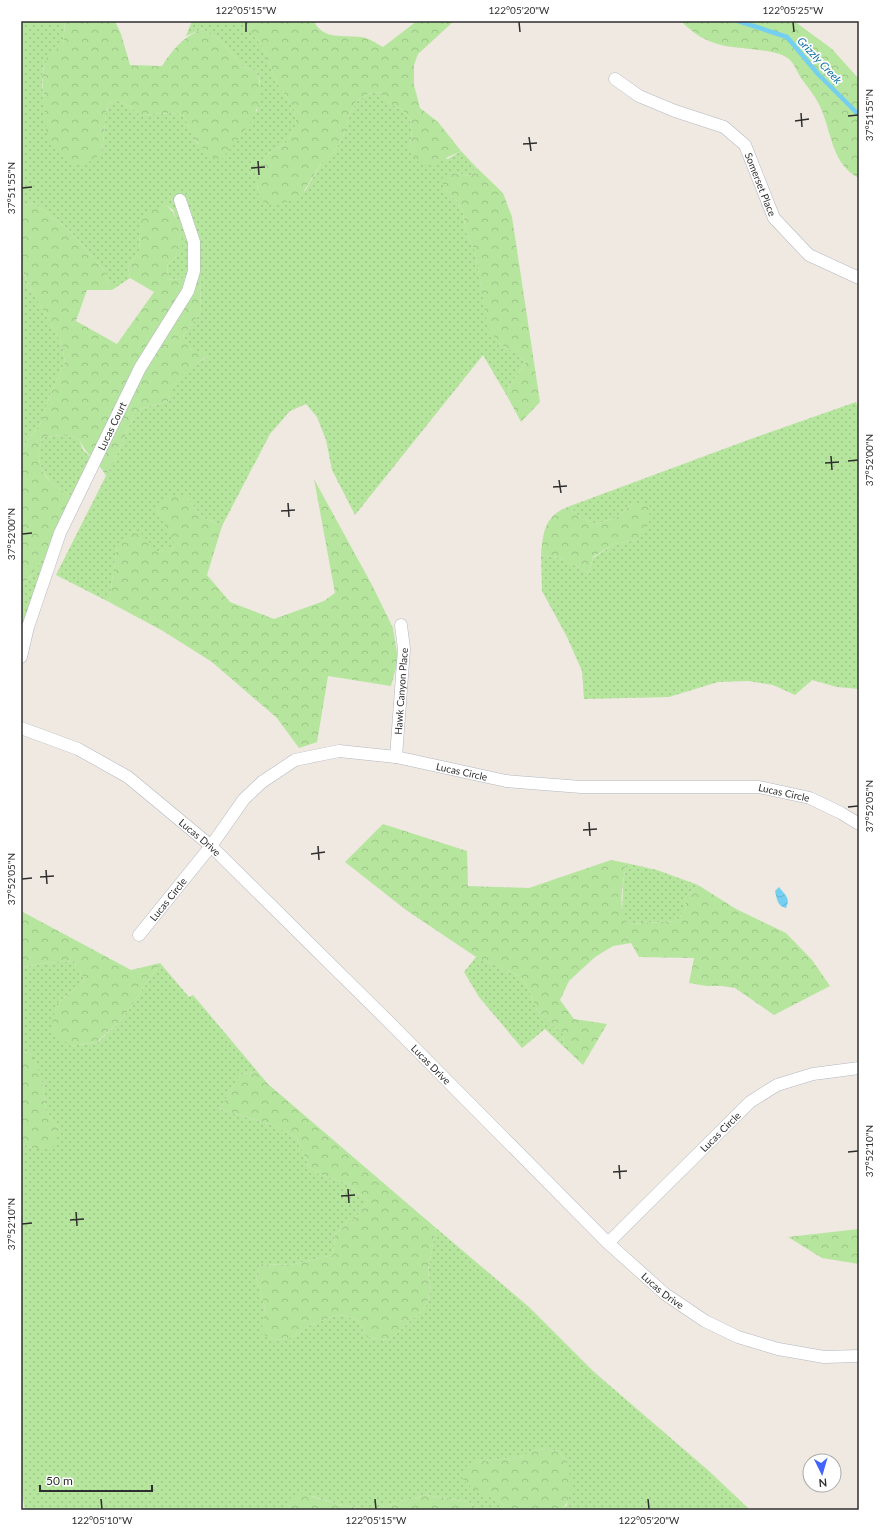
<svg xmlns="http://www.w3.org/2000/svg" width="880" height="1531" viewBox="0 0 880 1531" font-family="Lato,sans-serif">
<defs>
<pattern id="grass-dots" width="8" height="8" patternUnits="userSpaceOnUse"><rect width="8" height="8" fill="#b6e59e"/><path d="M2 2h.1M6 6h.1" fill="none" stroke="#9dc588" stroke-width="1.8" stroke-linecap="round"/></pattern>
<pattern id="forest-crowns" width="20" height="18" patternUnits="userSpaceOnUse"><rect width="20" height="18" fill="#b6e59e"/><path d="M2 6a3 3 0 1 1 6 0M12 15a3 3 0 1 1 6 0" fill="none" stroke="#9dc588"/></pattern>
<pattern id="water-waves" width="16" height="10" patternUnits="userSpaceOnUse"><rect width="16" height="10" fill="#75cff0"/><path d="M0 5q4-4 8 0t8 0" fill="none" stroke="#66b2ce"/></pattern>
</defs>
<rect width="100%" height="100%" fill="#efe9e1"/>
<!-- grass -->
<path fill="url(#grass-dots)" d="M21,21h44l-2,23c-26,21 -22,32 -18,63l57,45 5,-47 10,-5 15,8 8,7 31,-2 12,2 15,29 59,-33 3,-29 -4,-11 -13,-4 -22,-26 -19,-12 -16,7 6,-15 50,1 20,24 15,37 17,25 2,17 -9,17 -21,13 -9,31 2,9 46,-4 17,-29 12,-10 9,-15 6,-21 7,-14 12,-8 12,-2 10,12 12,5 8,10 2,13 -3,18 39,9 13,-8 15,16 -6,9 -16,-3 -10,16 14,13 5,11 3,19 9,19 9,53 15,39 16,10 11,9 -16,23 -3,11 -24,-41 -128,160 -23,-45 -6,-30 -9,-23 -11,-13 -16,7 -20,23 -48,92 -18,-8 -20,-23 -27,15 20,37 -20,5 -40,-6 -8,56 -53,-27 65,-129 15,-36 32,-9c9,-26 16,-32 40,-44l-19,-9 -6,-12 18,-24 -1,-35 -32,3 -1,-15 9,-8 5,-26 -8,-21 -7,-5 -26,26 -1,20 -11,16 2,11 -18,12 -8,-20 -34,-39 -36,-28 -13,4z
M21,265l5,15 36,64 3,18 -14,30 -10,31 -20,26z
M856,402l3,8v279l-22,-2 -25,-7 -17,15 -22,-10 -25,-4 -30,1 -49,15 -85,2 -2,-28 -15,-34 -25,-46 -1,-36 22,4 26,14 4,-15 21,-14 22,-4 -3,-37 -16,14 -21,7 -18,-8 -8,-10 178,-66z
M63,435l16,4 4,11 9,8 -20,38c-6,-4 -14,-7 -19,-12 -14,-13 -19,-32 -9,-47z
M52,537l-22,74 -9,22v-46c15,-14 23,-31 31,-50z
M626,863l31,7 41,15 -12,12 -1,13 -8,11 -49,3 -6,-8 1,-31z
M476,957l43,19 9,12 9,22 27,25 -1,11 -18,-17 -23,19 -43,-51 -15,-25z
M74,961l11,20 -29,23 15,42 27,-4 25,-24 37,-55 29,34 4,-2 64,76 -17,4 -20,34 55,17 22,12 12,29 10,7 29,10 20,17 -11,15 -22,18 -2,21 -43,10 -30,-1 -4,13 9,31 -3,26 15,6 16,-3 17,-12 30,-11 17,6 11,18 21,2 36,-32 6,-18 -3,-20 8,-42 93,79 65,65 115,99 41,39h-189l6,-5c2,-19 6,-39 -9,-54l-19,-2 -19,8 -45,5 12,33 15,8 3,7h-25l-11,-8 -44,-7 -55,15 -32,-6 -26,-8 -23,10 2,4h-266l-4,-22v-345l13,6 26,-17 -14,-22 -4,-29 -12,-29 -9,1v-85l22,-5z"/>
<!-- forest -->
<path fill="url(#forest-crowns)" d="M65,21h50l6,13 9,31 32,1c12,-18 20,-28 40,-37l19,12 22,26 13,4c15,35 -14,64 -35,89 -22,-7 -28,-26 -38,-45l-12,-2 -31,2 -8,-7 -15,-8 -10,5 -5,47 -10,9 -15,4 -12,-7 -12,-11 -7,-16 -4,-57 6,-19 15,-11z
M240,21h74c8,19 30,14 47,16 8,1 15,6 22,10l34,-26h37l-36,33 -4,11v20l6,23 18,14 23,29 -30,14 -11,-1 -11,-14 3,-18 -2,-13 -8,-10 -12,-5 -10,-12 -12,2 -12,8 -7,14 -6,21 -9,15 -12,10 -23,37 -29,6 -5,-1 -6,-9 -2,-9 3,-13 6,-18 21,-13 9,-17 -2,-17 -17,-25 -15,-37z
M681,21h113l38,28 27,30v99c-26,-13 -27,-42 -37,-67 -5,-13 -13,-22 -21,-33 -4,-6 -6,-13 -11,-18 -10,-11 -50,-11 -65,-14 -20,-5 -30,-11 -44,-25z
M476,167l27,26 9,24 28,185 -19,20 -14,-26 3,-11 16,-23 -11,-9 -16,-10 -11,-14 -13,-78 -9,-19 -3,-19 -5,-11 -14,-13 -2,-11 12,-5 16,3z
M34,203l36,28 34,39 8,20h-25l-11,31 41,23 37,-52 -24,-14 -2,-11 11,-16 1,-20 4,-19 22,-7c9,7 19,27 16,40 -2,9 -9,15 -15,20l1,15 32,-3 1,35 -18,24 6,12 20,8c-24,13 -31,19 -41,45l-32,9 -15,36 -15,30c-7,-14 -21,-22 -27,-37l-16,-4 -19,2c-10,15 -5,35 9,47 5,5 13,8 19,12 -15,30 -26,67 -51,91v-138l20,-26 10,-31 14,-30 -3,-18 -36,-64 -5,-15v-58z
M314,479l58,106 21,43 5,32 -7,26 -63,-10 -11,66 -18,6 -22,-30 -65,-56 -49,-31 -54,-29 8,-56 13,-12 11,-1 16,19 19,-5 -19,-37 12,-14 15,-1 20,23 18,8 -15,49 23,27 44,17 50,-18 11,-8z
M633,503l17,3 -1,18 -13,16 -22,4 -21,13 -4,16 -26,-14 -22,-4c2,-24 4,-40 29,-49l8,10 18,8 21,-7z
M383,824l84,27 1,35 61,2 82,-28 15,3c-2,19 -10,45 2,61l49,-3 8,-11 1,-13 12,-12 38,24 50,24 26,27 18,26 -56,29 -39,-27 -13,-2h-15l-18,-3 5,-25 -55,-1 -8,-14 -18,3 -18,11 -26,24 -9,19 14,19 33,5 -24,41 -20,-19 1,-11 -27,-25 -9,-22 -9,-12 -43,-19 -70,-47 -61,-48z
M21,911l110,59 29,-7 -37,55 -26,24 -26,4 -20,-16 5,-26 29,-23 -11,-20 -31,2 -22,5z
M30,1052l7,14 5,15 4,29 14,22 -7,15 -19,2 -13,-6v-90z
M257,1071l11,13 168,144 -8,42 3,20 -6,18 -36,32 -21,-2 -11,-18 -17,-6 -30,11 -17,12 -16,3 -16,-6 4,-26 -9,-31 4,-13 30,1 43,-10 2,-21 22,-18 11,-15 -20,-17 -29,-10 -10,-7 -12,-29 -22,-12 -55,-17 20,-34z
M859,1229v35l-37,-6 -34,-21z
M539,1449l19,2c14,14 19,45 3,59h-56l-3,-7 -31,-16 -9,-9 2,-10 11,-6 45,-5z
M300,1493l38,11 32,6 55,-15 44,7 11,8h-189l-2,-4 1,-8z"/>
<!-- water -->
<path fill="url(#water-waves)" d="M779,887c6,8 12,11 7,21 -9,-2 -9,-9 -11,-17z"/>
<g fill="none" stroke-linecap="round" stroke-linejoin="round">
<!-- stream -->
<path stroke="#75cff0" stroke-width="4.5" d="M738,21l49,16 31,37 41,41"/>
<defs>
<g id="minor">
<path id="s1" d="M615,79l24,17 36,15 49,16 21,18 29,73 35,37 50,23"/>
<path id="s2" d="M21,657l7,-30 32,-94 80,-165 48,-77 6,-20v-29l-14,-42"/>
<path id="s3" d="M21,728l57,21 50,28 83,69 177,175 220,222 57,51 40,27 33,16 40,12 46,8 35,-1"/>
<path id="s4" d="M396,757l8,-108 -3,-24"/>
<path id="s5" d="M139,935l72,-89 33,-47 18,-17 33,-22 44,-9 57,6 110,24 75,6h178l51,11 31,15 18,11"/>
<path id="s6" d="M608,1243l142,-141 27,-17 36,-11 46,-6"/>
</g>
</defs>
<!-- minor casing -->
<use href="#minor" stroke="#b4b7c1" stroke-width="13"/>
<!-- minor -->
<use href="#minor" stroke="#fff" stroke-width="12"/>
</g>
<!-- ticks -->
<path fill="none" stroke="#2e2e2e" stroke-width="1.5" d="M246,22v10M519,22l1,10M793,22l1,10M801,113l1,14M848,116l10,-1M795,121l14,-2M529,137l2,14M523,144l14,-1M258,161l1,14M251,168l14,-1M22,188l10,-1M831,456l1,14M848,461l10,-1M825,463l14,-1M559,480l2,13M553,487l14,-1M288,503l1,14M281,511l14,-1M22,534l10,-1M848,807l10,-1M589,822l1,14M583,830l14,-1M318,846l1,14M311,854l14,-2M46,870l1,14M40,877l14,-1M22,879l10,-1M848,1152l10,-1M619,1165l1,14M613,1172l14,-1M348,1189l1,14M341,1196l14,-1M76,1212l1,14M70,1220l14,-1M22,1224l10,-1M101,1499l1,10M375,1499l1,10M648,1499l1,10"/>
<g text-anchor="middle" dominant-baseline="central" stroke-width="3.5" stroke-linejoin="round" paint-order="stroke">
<!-- street labels -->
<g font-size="10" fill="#2e2e2e" stroke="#fff">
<text stroke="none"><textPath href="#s1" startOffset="190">Somerset Place</textPath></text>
<text stroke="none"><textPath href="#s2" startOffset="249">Lucas Court</textPath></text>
<text stroke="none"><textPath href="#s4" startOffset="66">Hawk Canyon Place</textPath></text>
<text stroke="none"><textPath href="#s5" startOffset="406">Lucas Circle</textPath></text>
<text stroke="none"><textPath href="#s5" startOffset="730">Lucas Circle</textPath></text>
<text stroke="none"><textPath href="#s3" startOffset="212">Lucas Drive</textPath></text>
<text stroke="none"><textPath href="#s5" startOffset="46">Lucas Circle</textPath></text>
<text stroke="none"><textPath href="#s3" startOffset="536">Lucas Drive</textPath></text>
<text stroke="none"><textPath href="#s6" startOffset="158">Lucas Circle</textPath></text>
<text stroke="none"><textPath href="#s3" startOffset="860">Lucas Drive</textPath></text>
</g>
<!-- water labels -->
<g font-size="11" font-style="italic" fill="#0d6fa3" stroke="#fff">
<text transform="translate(820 60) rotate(47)">Grizzly Creek</text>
</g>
</g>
<!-- border -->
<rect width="880" height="1531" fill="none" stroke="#ffffff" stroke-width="44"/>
<!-- north arrow -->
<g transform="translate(822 1473) rotate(175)"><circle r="19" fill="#ffffff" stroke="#ababab"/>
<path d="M0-3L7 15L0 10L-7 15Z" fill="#4264fb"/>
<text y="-6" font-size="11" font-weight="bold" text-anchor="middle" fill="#2e2e2e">N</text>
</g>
<!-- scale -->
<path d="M40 1485v6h112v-6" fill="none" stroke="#2e2e2e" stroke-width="2"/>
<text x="46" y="1485" font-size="12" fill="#2e2e2e" stroke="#ffffff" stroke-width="3" paint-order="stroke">50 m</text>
<rect x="22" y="22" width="836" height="1487" fill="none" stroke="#2e2e2e" stroke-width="1.5"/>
<g font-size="10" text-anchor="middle" fill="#2e2e2e">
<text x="246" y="14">122°05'15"W</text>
<text x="519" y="14">122°05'20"W</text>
<text x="793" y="14">122°05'25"W</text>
<text transform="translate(869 115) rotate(-90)" y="4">37°51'55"N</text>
<text transform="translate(11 188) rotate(-90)" y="4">37°51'55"N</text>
<text transform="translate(869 460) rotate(-90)" y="4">37°52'00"N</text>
<text transform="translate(11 534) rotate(-90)" y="4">37°52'00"N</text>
<text transform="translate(869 806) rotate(-90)" y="4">37°52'05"N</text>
<text transform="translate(11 879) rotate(-90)" y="4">37°52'05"N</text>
<text transform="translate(869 1151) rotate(-90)" y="4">37°52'10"N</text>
<text transform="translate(11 1224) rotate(-90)" y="4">37°52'10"N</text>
<text x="102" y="1524">122°05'10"W</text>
<text x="376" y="1524">122°05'15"W</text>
<text x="649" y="1524">122°05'20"W</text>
</g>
</svg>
